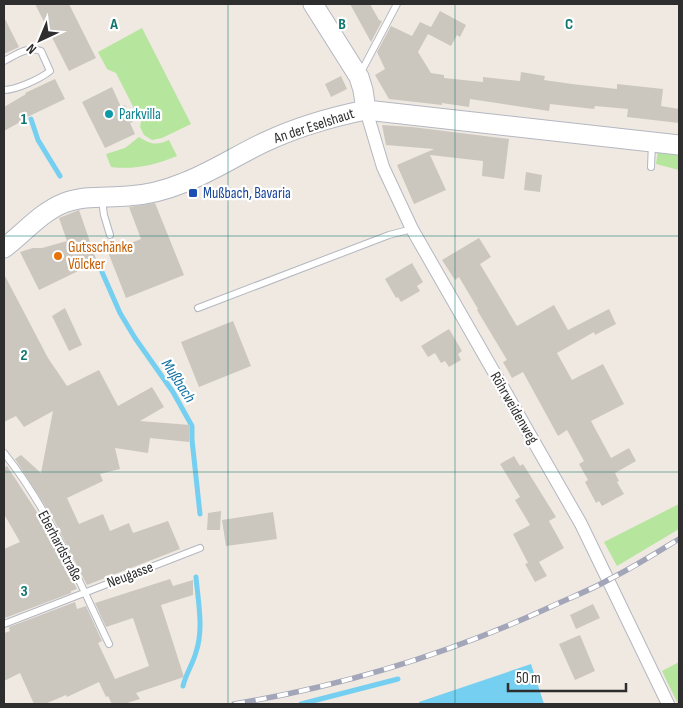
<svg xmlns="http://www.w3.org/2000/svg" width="683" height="708" viewBox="0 0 683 708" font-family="'Sofia Sans Condensed',sans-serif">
<rect width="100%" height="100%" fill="#efe9e1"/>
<!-- green -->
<path fill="#b6e59e" d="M142,28l49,96 -29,14 -10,2 -8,-5 -4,-8 1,-5 -25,-49 -9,-4 -9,-17z
M139,137c11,7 17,9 30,3l8,16c-22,9 -43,14 -66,11l-5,-13 19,-6z
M658,150l21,3v17l-23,-6z
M679,504v25l-62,37 -13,-24z
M679,662v42h-1l-16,-33z"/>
<!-- water -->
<path fill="#75cff0" d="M531,664l13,40h-125v-2z"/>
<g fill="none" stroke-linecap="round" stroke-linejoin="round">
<!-- stream -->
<path stroke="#75cff0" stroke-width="5" d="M31,119l7,21 22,36
M102,272l18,41 15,25 38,54 19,34v14l8,74
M183,686c3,-13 10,-22 13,-34 8,-23 2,-51 0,-75
M301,704l97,-25"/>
</g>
<!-- building -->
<path fill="#cbc7bf" d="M35,4h34l27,54 -27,13z
M350,4h20l9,16 3,1 -11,21z
M440,11l26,14 -6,12 -3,-2 -6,11 -23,-12 -10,18 13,21 13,2v3l39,4v-5l37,4 1,-9 24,4 -1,4 28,4 45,5v-5l46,5 -2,17 18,3v14l-52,-6 1,-8 -33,-3 -1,3 -44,-5 -1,7 -79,-12 -1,8 -27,-4v2l-53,-6 -14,-24 10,-6 -8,-17 14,-26 21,10 8,-14 11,5z
M4,17l15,30 -15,7z
M341,76l6,13 -16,8 -6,-13z
M55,79l10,20 -44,21 1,1 -18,10v-24l22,-13 -1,-1z
M112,87l9,20 4,-2 8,17 -3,1 5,11 -30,14 -23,-46z
M382,125l30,2 97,12 -5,40 -22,-3 1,-15 -53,-6 16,35 -32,14 -17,-39 37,-16 -48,-4z
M526,172l16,3 -2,17 -16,-2z
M155,203l29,72 -58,23 -18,-46 33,-13 -12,-32z
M79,210l18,52 -58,28 -19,-38 13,-4h9l25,-7 -8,-23z
M479,238l12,19 -11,7 37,62 37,-21 14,25 41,-21 7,15 -21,11 -1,-3 -37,21 15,27 31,-16 21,40 -33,17 20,37 18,-10 7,13 -21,12 4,8 -2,1 7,12 -22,12 -3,-5 -3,2 -11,-21 3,-2 -9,-16 5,-3 -17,-31 -9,6 -35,-64 -11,6 -9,-16 4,-2 -30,-50 1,-1 -19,-32 -4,3 -13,-20z
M412,263l11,19 -6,4 3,5 -19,11 -3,-5 -2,1 -11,-19z
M4,274l44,84 19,28 32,-16 19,36 34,-19 12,20 -24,14 50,4 -1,17 -39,-4 -2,15 -33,-5 5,21 -20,5 3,7 -36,17 12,26 24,-10 7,17 19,-8 4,10 35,-12 12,28 -93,36 -34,-67 -38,-59 6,-4 20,18 12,-62 -29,16 -8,-11 -12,6z
M65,308l17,37 -13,6 -17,-35z
M233,321l18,45 -52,21 -18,-45z
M449,329l13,22 -4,3 3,6 -12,7 -4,-6 -4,2 -6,-10 -7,4 -7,-11z
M514,456l6,10 3,-2 33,53 -7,4 15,27 -25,14 8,14 -12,6 -10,-18 3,-1 -15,-29 17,-9 -15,-25 5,-3 -20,-33z
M7,466l37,57 33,66 -6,2v2l-66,25 -1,-69 16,-7 -16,-28v-46z
M221,511l-1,19h-13l1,-17z
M273,512l4,27 -51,7 -4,-26z
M170,579l3,7 20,-6v15l-32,10 23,72 -48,16 4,6 -16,5h-12l-4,-8 -2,1 -7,-15 -32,15 -1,-2 -21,9h-11l-14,-31 -16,8v-48l6,-2 -1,-4 66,-25 2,7 9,-3 16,35 -4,2 17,36 34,-13 -16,-48 -27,9 -11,-24z
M593,604l7,14 -24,11 -6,-14z
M580,635l15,36 -20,9 -16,-36z"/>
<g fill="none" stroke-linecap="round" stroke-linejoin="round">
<defs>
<path id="lane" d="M4,61c12,-6 23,-15 37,-10l9,20c-10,8 -34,19 -46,19
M360,74l37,-70
M651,167l1,-24
M102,200l2,15 6,20
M198,308l191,-73 23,-6
M4,453c45,56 74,126 105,191
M4,624l196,-76"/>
<path id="street" d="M366,110l17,57 29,62 169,295 87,180"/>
<path id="secondary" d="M313,4l46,73 4,13 3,20
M4,248c19,-14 37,-36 60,-45 20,-8 43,-5 64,-7 19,-1 38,-6 55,-13 29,-11 54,-28 82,-41 32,-15 66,-25 101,-32l313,35"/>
</defs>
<!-- lane casing -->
<use href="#lane" stroke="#b4b7c1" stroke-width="8"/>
<!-- street casing -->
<use href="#street" stroke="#b4b7c1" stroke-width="14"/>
<!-- secondary casing -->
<use href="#secondary" stroke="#b4b7c1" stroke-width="21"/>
<!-- lane -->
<use href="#lane" stroke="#fff" stroke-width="6"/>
<!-- street -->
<use href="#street" stroke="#fff" stroke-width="12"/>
<!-- secondary -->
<use href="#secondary" stroke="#fff" stroke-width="19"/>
<defs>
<path id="rail" d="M234,704c108,-18 214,-50 314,-96 21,-10 43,-18 62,-29 24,-12 46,-26 69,-40"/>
</defs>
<!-- rail casing -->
<use href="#rail" stroke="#a3a6b8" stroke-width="5.5"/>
<!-- rail -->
<use href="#rail" stroke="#fff" stroke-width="4" stroke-dasharray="11" stroke-linecap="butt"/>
</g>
<!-- grid -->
<path fill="none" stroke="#0f766e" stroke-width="1" stroke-opacity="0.55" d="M228,4v700M455,4v700M4,236h675M4,472h675"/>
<!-- markers -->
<circle fill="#0f9aa8" stroke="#fff" stroke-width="2" cx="109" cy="114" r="5"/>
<rect fill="#1a4fb4" stroke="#fff" stroke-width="2" x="188" y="188" width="10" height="10" rx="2.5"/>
<circle fill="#e8710a" stroke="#fff" stroke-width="2" cx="58" cy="256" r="5"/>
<g text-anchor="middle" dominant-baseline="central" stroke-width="4.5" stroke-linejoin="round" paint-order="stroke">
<!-- culture labels -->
<g font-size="15" fill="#0d838f" stroke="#fff" text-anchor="start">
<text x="119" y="114">Parkvilla</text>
</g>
<!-- street labels -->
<g font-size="15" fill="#2e2e2e" stroke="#fff">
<text transform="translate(314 126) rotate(-18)">An der Eselshaut</text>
<text transform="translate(514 408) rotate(60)">Röhrweidenweg</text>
<text transform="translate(60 546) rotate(62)">Eberhardstraße</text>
<text transform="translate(130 575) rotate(-21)">Neugasse</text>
</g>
<!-- transit labels -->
<g font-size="15" fill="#164399" stroke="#fff" text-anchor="start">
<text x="203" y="193">Mußbach, Bavaria</text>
</g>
<!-- food labels -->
<g font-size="15" fill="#c56008" stroke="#fff" text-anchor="start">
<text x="68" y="247">Gutsschänke<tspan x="68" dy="17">Völcker</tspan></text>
</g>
<!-- water labels -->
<g font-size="16" font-style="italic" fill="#0d6fa3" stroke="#fff">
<text transform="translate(178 381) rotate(57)">Mußbach</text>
</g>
</g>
<g font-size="16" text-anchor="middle" font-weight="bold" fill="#0f766e" stroke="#fff" stroke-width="4.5" stroke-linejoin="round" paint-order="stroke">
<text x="114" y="29">A</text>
<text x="342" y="29">B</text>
<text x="569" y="29">C</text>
<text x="24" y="124">1</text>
<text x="24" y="360">2</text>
<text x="24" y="596">3</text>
</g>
<!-- border -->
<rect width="683" height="708" fill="none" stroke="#2e2e2e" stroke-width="10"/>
<!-- north arrow -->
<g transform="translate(40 40) rotate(224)" stroke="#ffffff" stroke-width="4" paint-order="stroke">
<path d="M0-4L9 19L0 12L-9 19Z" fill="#2e2e2e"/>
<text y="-8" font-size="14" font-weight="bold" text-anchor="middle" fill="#2e2e2e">N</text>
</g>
<!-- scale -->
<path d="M508 683v8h118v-8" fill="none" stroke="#2e2e2e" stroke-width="2.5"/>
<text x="516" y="683" font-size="15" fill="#2e2e2e" stroke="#ffffff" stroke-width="4" paint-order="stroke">50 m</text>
</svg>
